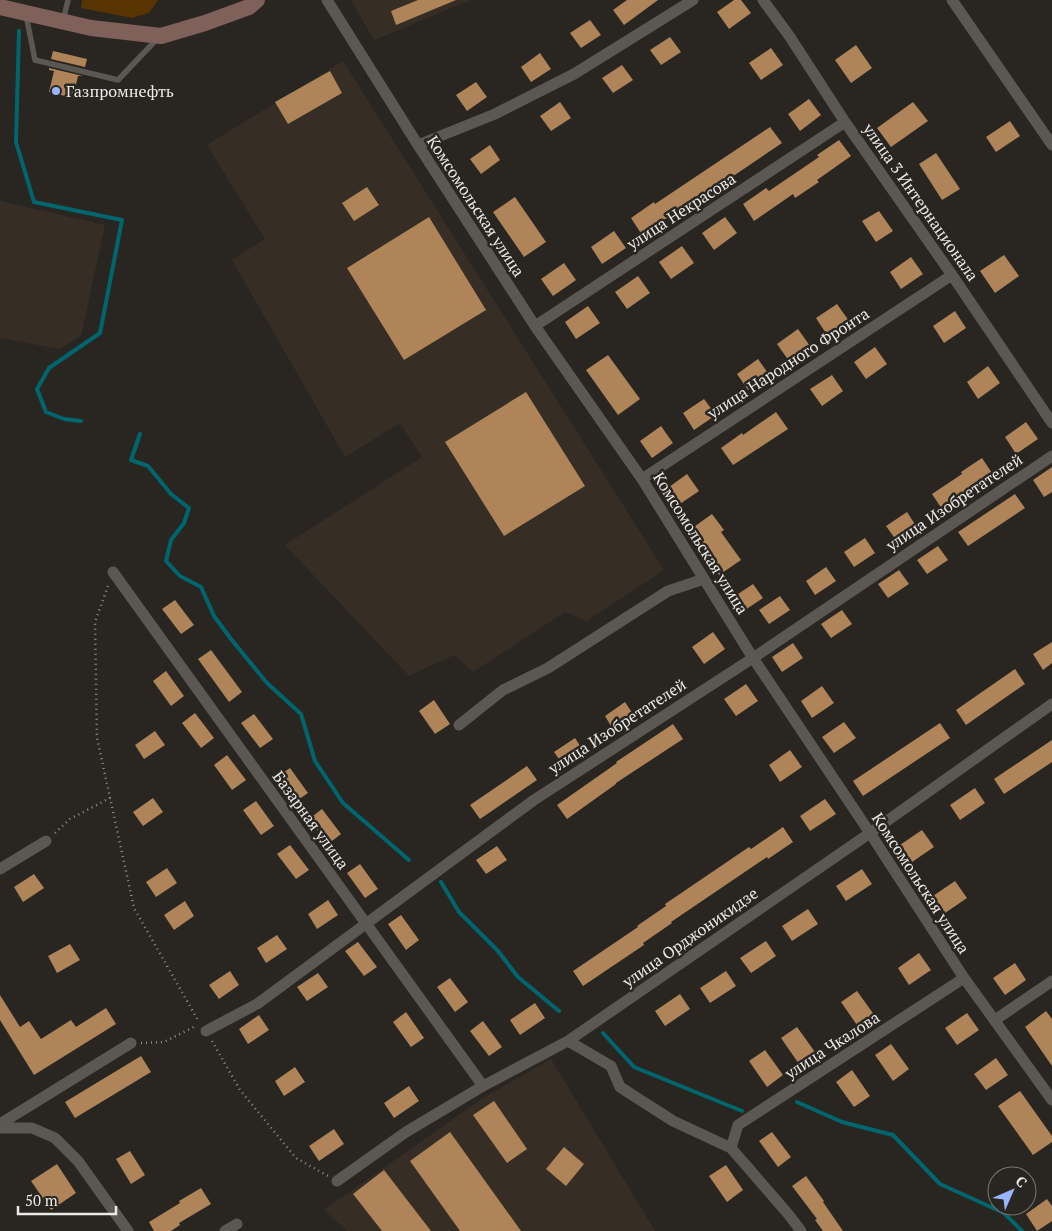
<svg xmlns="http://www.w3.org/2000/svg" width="1052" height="1231" viewBox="0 0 1052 1231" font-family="'PT Serif',serif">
<rect width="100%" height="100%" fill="#292622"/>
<!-- built -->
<path fill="#362e25" d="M351,0h120l-97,40z
M343,61l321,509 -77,51 -22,-9 -92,60 -19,-17 -45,21 -124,-131 137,-88 -22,-34 -55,34 -113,-197 33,-21 -58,-94z
M0,201l105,24 -24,111 -21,13 -60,-11z
M551,1059l104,172h-308l-23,-21 159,-112z"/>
<!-- green -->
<path fill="#583402" d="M82,0h76l-9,13 -17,5 -51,-10z"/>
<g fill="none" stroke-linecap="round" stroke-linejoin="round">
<!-- stream -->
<path stroke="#00666d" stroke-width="4" d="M19,31l-3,111 18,60 88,18 -22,113 -51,35 -12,21 9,23 18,7 17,2
M140,434l-9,26 17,6 23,28 18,14 -5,15 -13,17 -5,21 14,15 21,11 13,29 17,23 36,44 34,31 14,47 28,42 66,57
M441,882l18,30 39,39 20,26 41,34
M603,1033l31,34 108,44
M797,1102l45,20 51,13 47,49 64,29 18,18"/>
</g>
<!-- building -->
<path fill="#ae8458" d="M418,0h38l-60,25 -5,-14z
M627,0h31l-34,25 -11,-15z
M734,0h7l10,13 -22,16 -12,-17z
M590,20l11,15 -20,13 -11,-15z
M670,37l11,15 -20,13 -11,-15z
M856,45l16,23 -21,15 -16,-23z
M771,48l12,17 -22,15 -12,-17z
M53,51l34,8 -2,8 -34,-8z
M540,53l11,16 -20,13 -10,-15z
M622,65l11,15 -20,13 -11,-15z
M49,68l34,8h-5l-5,22 -24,-6 5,-21 -5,-1z
M330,71l12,22 -54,31 -13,-22z
M476,82l11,15 -20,14 -11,-16z
M809,99l12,16 -21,16 -12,-17z
M560,102l11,16 -20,13 -11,-15z
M913,102l15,19 -37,26 -14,-19z
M1010,121l10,15 -24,16 -10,-15z
M770,127l12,16 -99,67 -2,-2 -39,27 -11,-17 23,-16 1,2z
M839,140l12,16 -34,24 2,2 -24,16 -2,-4 -39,27 -11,-17 23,-16 3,3 50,-34 -2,-2z
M490,145l10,15 -19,14 -11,-15z
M936,153l24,36 -18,11 -23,-36z
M367,187l12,18 -25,16 -12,-18z
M515,197l31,45 -22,15 -31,-45z
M879,211l14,20 -17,11 -14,-21z
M429,217l57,93 -82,50 -57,-92z
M725,217l12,16 -23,17 -12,-17z
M614,231l12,17 -24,16 -11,-17z
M682,246l12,17 -23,16 -12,-17z
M1004,255l15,21 -24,17 -15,-22z
M911,257l12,17 -22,15 -11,-17z
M564,263l12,17 -23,16 -12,-17z
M638,276l12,17 -23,16 -12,-17z
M837,304l12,17 -22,14 -11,-17z
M588,306l12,17 -24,16 -11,-17z
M955,311l11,17 -22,15 -11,-17z
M798,329l12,17 -21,15 -12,-17z
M875,347l12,17 -21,15 -12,-17z
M608,355l32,44 -22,16 -32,-45z
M758,359l12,17 -22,14 -11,-16z
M988,366l12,17 -22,16 -11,-17z
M832,375l11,16 -21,15 -12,-17z
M526,392l59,94 -81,50 -59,-94z
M704,399l12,16 -22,15 -11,-17z
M776,412l12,17 -55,36 -12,-17 21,-15 1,2z
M1026,422l12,17 -22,15 -11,-17z
M661,426l12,17 -21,15 -12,-17z
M982,458l10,15 -30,20 1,2 -21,14 -10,-15 30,-20 -1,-2z
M1052,467v25l-8,5 -11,-17z
M687,474l12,17 -22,15 -12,-16z
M1015,494l10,14 -57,38 -10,-14z
M907,512l9,14 -20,14 -10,-14z
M712,514l12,16 -3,2 20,28 -22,15 -12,-17 3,-2 -19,-27z
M865,538l10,15 -21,14 -10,-15z
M938,546l10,14 -21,14 -10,-14z
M826,567l10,14 -21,14 -9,-14z
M899,570l10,14 -21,14 -10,-14z
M753,584l10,14 -21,14 -10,-14z
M780,596l10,14 -21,14 -10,-14z
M175,600l19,25 -13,9 -19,-25z
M842,610l10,14 -21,14 -10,-14z
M713,632l12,17 -21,15 -12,-17z
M1052,642v21l-9,7 -10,-16z
M793,643l10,15 -21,14 -10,-15z
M211,650l31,42 -13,10 -31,-43z
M1015,669l10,15 -59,41 -10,-15z
M166,671l18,25 -13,10 -18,-25z
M746,684l12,17 -22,15 -12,-17z
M822,686l12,17 -22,15 -11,-17z
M434,700l16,24 -15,10 -16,-23z
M625,702l10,15 -21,14 -9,-15z
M195,713l19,25 -13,10 -19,-25z
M254,714l19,25 -13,9 -19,-25z
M844,722l12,16 -22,15 -12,-16z
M940,723l10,15 -87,58 -10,-15z
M673,724l10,15 -67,44v1l-49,35 -10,-14 60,-42 -1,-1z
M155,731l10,14 -21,14 -9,-14z
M575,738l9,14 -20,14 -10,-14z
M1052,740v22l-48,32 -10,-15z
M790,750l12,17 -22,15 -11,-17z
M227,755l19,25 -14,10 -18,-25z
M527,766l10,14 -57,39 -10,-14z
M290,768l18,25 -13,9 -18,-25z
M975,788l10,15 -25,17 -10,-15z
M153,798l10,14 -20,14 -10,-14z
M825,799l11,15 -26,17 -10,-15z
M256,801l18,25 -13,9 -18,-25z
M322,809l19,25 -13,10 -19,-25z
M783,827l10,15 -25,17 -1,-2 -96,65 1,1 -29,20 1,2 -61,41 -10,-15 65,-44 -1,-1 29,-20 -1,-2 84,-57 2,2z
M922,830l12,17 -22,15 -12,-17z
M290,845l19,25 -13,9 -19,-25z
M497,846l10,14 -21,14 -10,-14z
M360,864l18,25 -13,9 -18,-25z
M167,868l10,15 -21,14 -10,-15z
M862,869l10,15 -26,17 -10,-15z
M34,874l10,14 -21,14 -9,-15z
M955,881l12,17 -22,15 -12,-17z
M328,900l10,15 -21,14 -9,-15z
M185,901l9,15 -20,14 -10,-15z
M808,909l10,15 -26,17 -10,-15z
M401,915l18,25 -13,10 -18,-26z
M277,935l10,14 -21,14 -9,-15z
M766,941l10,15 -25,17 -11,-15z
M358,942l19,25 -13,9 -19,-25z
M70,944l10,16 -23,13 -9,-17z
M919,953l12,17 -22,15 -11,-17z
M1015,963l11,17 -21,15 -12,-17z
M230,971l9,14 -20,14 -10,-14z
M726,971l10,15 -26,17 -10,-15z
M318,973l10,14 -21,14 -10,-14z
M450,978l18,24 -13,10 -18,-25z
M857,991l18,25 -16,12 -18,-26z
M680,994l10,15 -25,17 -10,-15z
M0,995l20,32 9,-6 12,18 30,-19 5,7 30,-19 10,16 -82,51 -34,-55z
M535,1003l10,15 -25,17 -10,-15z
M1046,1011l6,8v47l-27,-39z
M406,1012l18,26 -13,9 -18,-25z
M967,1013l12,17 -22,15 -12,-17z
M259,1015l10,15 -21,14 -9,-15z
M483,1021l19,26 -13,9 -19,-25z
M797,1027l18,25 -16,12 -18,-26z
M891,1044l18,25 -16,12 -18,-26z
M765,1050l18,25 -16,12 -18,-26z
M141,1056l10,16 -76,46 -10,-16z
M996,1058l12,17 -22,15 -12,-16z
M295,1067l10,15 -21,14 -9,-15z
M852,1070l18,26 -16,11 -18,-25z
M409,1086l10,15 -25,17 -10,-15z
M1020,1091l32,45v6l-19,13 -35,-49z
M494,1101l33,48 -20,14 -34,-48z
M334,1129l10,15 -25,17 -10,-15z
M450,1132l71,99h-61l-50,-70z
M772,1132l19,25 -13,10 -19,-26z
M564,1147l20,17 -18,22 -20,-17z
M130,1151l15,24 -14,9 -15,-25z
M57,1164l19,29 -25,17 -20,-29z
M726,1165l17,25 -16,12 -18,-26z
M384,1170l47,61h-49l-29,-37z
M806,1176l18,25 -1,1 20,29h-20l-8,-11 2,-1 -25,-33z
M201,1188l10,16 -32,19 1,2 -9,6h-17l-5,-9 31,-19 -1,-2z
M1047,1199l5,7v15l-15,10 -11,-17z"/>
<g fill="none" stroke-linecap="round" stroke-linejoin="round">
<!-- path -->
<path stroke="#918e8b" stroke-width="2.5" stroke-dasharray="1 4" stroke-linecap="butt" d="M108,586l-13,36 2,116 37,170 65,114
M55,833l15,-14 40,-21
M212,1041l28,49 56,68 32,18
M141,1043l23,-1 30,-15"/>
<!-- lane -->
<path stroke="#5b5752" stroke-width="5.5" d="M26,15l9,45 83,20 39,-41
M63,21l5,-21"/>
<!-- street -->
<path stroke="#5b5752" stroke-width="11" d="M327,0l91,145 117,181 107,153 111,179 117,175 94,145 88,122
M763,0l27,37 55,85 107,153 100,148
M952,0l100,145
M418,145l77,-31 79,-40 119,-74
M535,326l310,-204
M642,479l310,-204
M113,572l370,514
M459,725l44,-35 45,-22 120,-77 36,-12
M0,869l46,-28
M995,1020l57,-39
M206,1031l51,-27 277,-204 219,-142 299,-202
M568,1041l43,25 9,21 53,34 58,27 58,67 12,16
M0,1124l131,-81
M0,1128h32l23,10 23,23 50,70
M731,1148l7,-23 226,-147
M337,1181l69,-49 77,-46 85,-45 302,-208 182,-129
M225,1231l12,-7"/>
<!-- secondary -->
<path stroke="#7f615a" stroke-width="16" d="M0,7l91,21 70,8 44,-13 44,-16 8,-7"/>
</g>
<!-- markers -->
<circle fill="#99b5fd" stroke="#292622" stroke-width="2" cx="56" cy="91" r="5"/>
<g text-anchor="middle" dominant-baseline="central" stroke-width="5" stroke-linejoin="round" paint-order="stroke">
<!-- poi labels -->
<g font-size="16" fill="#eceae7" stroke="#292622" text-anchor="start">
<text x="66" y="91">Газпромнефть</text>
</g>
<!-- street labels -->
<g font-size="16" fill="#eceae7" stroke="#292622">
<text transform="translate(921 202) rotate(55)">улица 3 Интернационала</text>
<text transform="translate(476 206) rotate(57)">Комсомольская улица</text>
<text transform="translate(681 211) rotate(-33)">улица Некрасова</text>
<text transform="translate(788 363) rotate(-33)">улица Народного Фронта</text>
<text transform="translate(954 502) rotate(-34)">улица Изобретателей</text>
<text transform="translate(701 543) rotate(58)">Комсомольская улица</text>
<text transform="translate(617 726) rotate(-33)">улица Изобретателей</text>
<text transform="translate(311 820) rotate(54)">Базарная улица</text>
<text transform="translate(921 883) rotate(57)">Комсомольская улица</text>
<text transform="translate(690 937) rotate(-35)">улица Орджоникидзе</text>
<text transform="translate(832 1045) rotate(-33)">улица Чкалова</text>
</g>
</g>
<!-- north arrow -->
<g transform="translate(1012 1191) rotate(45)"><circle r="24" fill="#292622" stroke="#777471"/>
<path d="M0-4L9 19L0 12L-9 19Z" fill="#99b5fd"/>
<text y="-8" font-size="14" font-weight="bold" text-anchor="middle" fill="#eceae7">С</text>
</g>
<!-- scale -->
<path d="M18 1206v8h98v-8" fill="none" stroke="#eceae7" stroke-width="2.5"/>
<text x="25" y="1206" font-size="15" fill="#eceae7" stroke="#292622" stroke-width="4" paint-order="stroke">50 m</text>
</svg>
